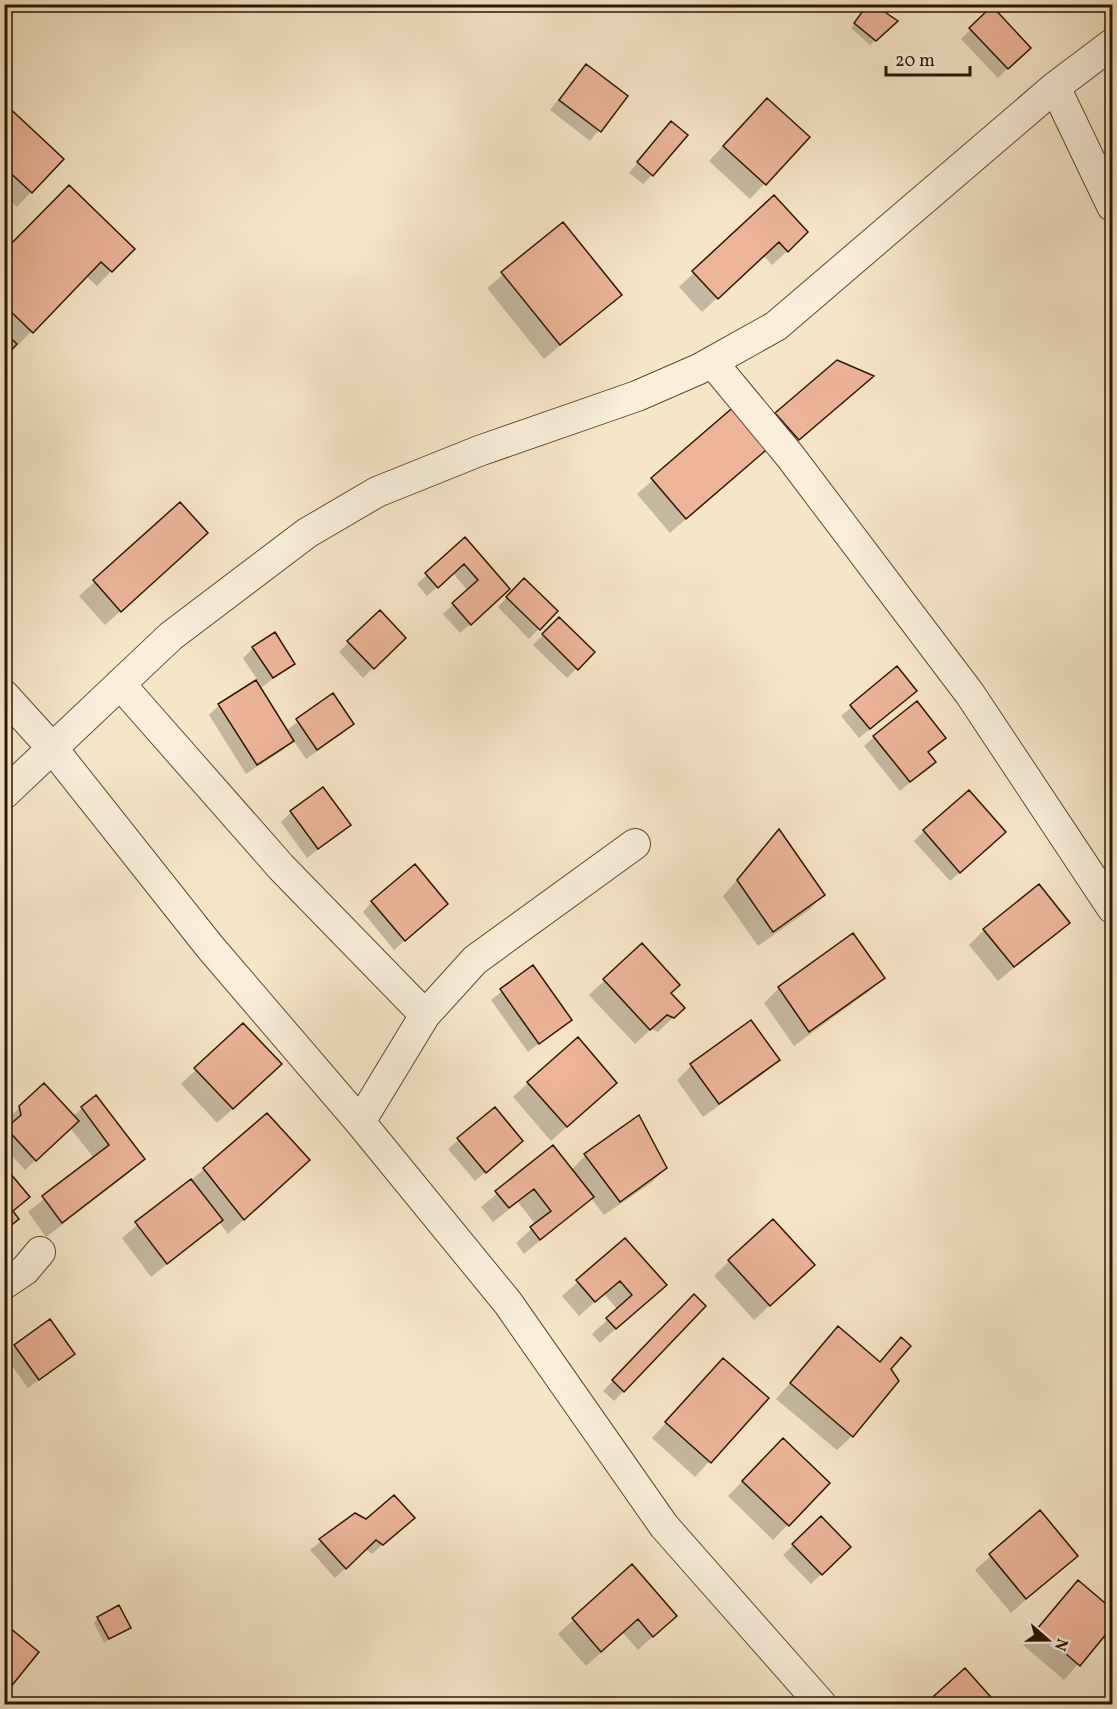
<svg xmlns="http://www.w3.org/2000/svg" width="1117" height="1709" viewBox="0 0 1117 1709" font-family="Vollkorn,serif">
<rect width="100%" height="100%" fill="#f6e6c8"/>
<filter id="stains"><feTurbulence type="fractalNoise" baseFrequency=".00333" numOctaves="4"/><feColorMatrix values="0 0 0 0 .2 0 0 0 0 .09 0 0 0 0 .02 0 0 0 .5 -.17"/></filter>
<radialGradient id="worn" r=".72"><stop offset=".6" stop-color="#630" stop-opacity="0"/><stop offset="1" stop-color="#630" stop-opacity=".3"/></radialGradient>
<!-- shadow -->
<path fill="#0003" d="M992,8l37,39 -31,31 -37,-39z
M866,9l30,13 -26,23 -19,-17z
M586,66l40,30 -36,45 -40,-31z
M4,105l27,87 -14,15 -13,-12z
M753,114l55,23 -58,62 -41,-38z
M662,133l-10,42 -9,9 -14,-11z
M774,197l18,50 -20,18 -9,-10 -61,57 -23,-25z
M54,201l57,70 -14,15 -11,-10 -69,70 -2,-2 -11,11v-102z
M563,224l57,71 -76,64 -57,-71z
M862,385l-74,64 -22,-25 10,-10z
M737,406l33,39 -100,88 -33,-39z
M180,504l11,44 -86,77 -26,-29z
M465,540l34,59 -39,34 -17,-19 25,-23 -15,-18 -26,23 -10,-12z
M524,580l32,31 -27,28 -31,-32z
M380,612l24,26 -41,40 -24,-26z
M559,619l34,33 -26,26 -34,-33z
M253,648l40,16 -31,23 -19,-29z
M897,669l8,31 -46,38 -18,-22z
M332,695l20,29 -10,10 -36,25 -13,-19 -10,10 -37,24 -37,-59 10,-10 67,26z
M874,737l70,1 -17,15 7,9 -34,29 -36,-45z
M291,812l58,13 -42,33 -26,-36z
M924,831l70,11 -44,39 -36,-40z
M779,832l44,63 -14,15 -51,36 -35,-50z
M372,902l74,2 -52,46 -31,-38z
M1068,922l-70,59 -29,-36 15,-15z
M853,935l30,43 -15,14 -74,54 -30,-43 15,-15z
M642,945l28,48 13,15 -25,24 -7,-3 -16,15 -46,-49z
M533,967l37,52 -42,33 -37,-52z
M243,1025l23,54 -49,44 -36,-39z
M778,1060l-15,14 -60,43 -26,-37 14,-14z
M528,1083h87l-64,58 -38,-44z
M96,1097l47,62 -15,15 -82,63 -18,-25 66,-54 -24,-30 -45,42 -21,-23v-15l7,-6 -1,-9 10,-10 53,9z
M494,1109l17,42 -36,30 -27,-32z
M639,1117l27,51 -15,15 -47,32 -13,-17 -67,56 -8,-11 20,-18 -18,-23 -25,20 -12,-15 72,-60 18,23 14,-14z
M204,1169l89,6 -65,59 -9,-12 -68,55 -29,-39z
M625,1240l39,45 -64,58 -8,-9 26,-24 -14,-16 -25,22 -17,-20z
M729,1261l84,4 -59,55 -40,-44z
M694,1297l10,10 -90,94 -11,-10z
M838,1328l40,35 23,-24 -49,97 -15,14 -61,-51z
M15,1346l58,8 -45,34 -23,-32z
M709,1375l57,24 -71,78 -43,-39z
M783,1440l45,43 -55,57 -45,-44z
M1040,1512l36,44 -65,57 -36,-43z
M355,1515l11,6 47,-3 -41,36 -7,-5 -30,29 -25,-28z
M821,1518l28,29 -38,37 -28,-29z
M632,1567l28,63 -22,20 -15,-17 -37,33 -28,-32z
M1078,1582l34,29v14l-48,55 -41,-35z
M98,1618l31,9 -25,16 -10,-20z
M965,1670l30,34h-68z"/>
<!-- building -->
<path fill="#edb49a" stroke="#2b1601" stroke-width="1.5" d="M868,4h5l25,17 -22,20 -22,-18z
M992,6l39,42 -23,21 -39,-41z
M586,64l42,32 -27,36 -42,-32z
M767,98l43,39 -44,48 -43,-39z
M4,103l60,56 -32,34 -28,-26z
M671,121l17,14 -35,41 -16,-14z
M69,185l66,64 -23,23 -11,-10 -68,71 -29,-28v-42l8,-8 -6,-6z
M774,195l34,37 -20,20 -9,-10 -61,57 -26,-28z
M563,222l59,73 -62,50 -59,-73z
M4,332l13,12 -13,14z
M837,360l37,16 -75,64 -24,-27z
M737,404l35,41 -86,74 -35,-41z
M180,502l28,31 -87,79 -28,-32z
M465,537l45,52 -39,36 -19,-22 26,-23 -14,-16 -26,24 -13,-15z
M524,578l34,33 -18,19 -34,-33z
M380,610l26,28 -32,31 -27,-28z
M559,617l36,35 -17,18 -36,-36z
M275,632l20,32 -22,14 -21,-31z
M897,666l20,25 -47,38 -20,-24z
M256,680l38,61 -37,24 -39,-61z
M333,693l21,31 -37,26 -21,-31z
M917,701l29,37 -18,14 8,10 -26,20 -37,-46z
M323,787l28,38 -33,24 -28,-38z
M969,790l37,42 -46,41 -37,-43z
M779,829l46,66 -52,37 -36,-52z
M415,864l33,40 -43,37 -34,-40z
M1039,884l31,39 -56,44 -31,-38z
M853,933l32,45 -76,54 -31,-45z
M642,943l38,42 -9,8 14,15 -11,10 -7,-3 -17,15 -47,-51z
M533,965l39,55 -33,24 -39,-55z
M751,1020l29,40 -61,44 -29,-40z
M243,1023l39,41 -49,45 -39,-41z
M578,1037l39,46 -50,44 -40,-45z
M44,1083l35,38 -43,40 -30,-33 15,-13 -2,-9z
M96,1095l49,64 -83,64 -20,-27 67,-51 -28,-38z
M495,1107l28,34 -37,32 -29,-35z
M267,1113l43,47 -66,60 -41,-52z
M639,1115l28,53 -47,34 -36,-48z
M553,1145l41,52 -54,43 -10,-13 21,-16 -17,-22 -25,19 -14,-17z
M4,1166l26,31 -17,14 6,8 -15,12z
M191,1179l32,41 -56,44 -32,-42z
M773,1219l42,46 -45,41 -42,-46z
M625,1238l42,47 -51,44 -10,-11 26,-23 -12,-14 -25,21 -19,-22z
M694,1294l12,12 -82,86 -12,-12z
M50,1319l25,35 -36,26 -25,-35z
M838,1326l42,36 21,-25 10,9 -20,23 8,12 -46,56 -63,-54z
M723,1358l46,40 -58,65 -46,-41z
M783,1438l47,45 -41,43 -47,-45z
M394,1495l21,23 -32,27 -7,-5 -30,29 -27,-30 36,-26 11,6z
M1040,1510l38,46 -52,43 -37,-45z
M821,1516l30,31 -29,28 -30,-31z
M632,1564l45,52 -24,21 -15,-18 -37,33 -29,-34z
M1078,1580l34,29v18l-32,39 -43,-37z
M119,1605l12,23 -22,11 -12,-22z
M4,1623l35,29 -34,42h-1z
M965,1668l32,36h-72z"/>
<g fill="none" stroke-linecap="round" stroke-linejoin="round">
<defs>
<path id="street" d="M1055,87l57,119
M712,362l78,94 180,238 142,214
M120,684l161,183 144,148
M4,695l49,54 157,198 150,175 148,181 156,223 157,178
M4,794l167,-158 136,-103 70,-41 102,-41 158,-55 62,-27 77,-43 279,-239 57,-43
M360,1122l65,-107 50,-55 160,-116
M4,1284l21,-14 15,-18"/>
</defs>
<!-- street casing -->
<use href="#street" stroke="#5e4a33" stroke-width="32"/>
<!-- street -->
<use href="#street" stroke="#f9efdb" stroke-width="30"/>
</g>
<!-- margin -->
<rect width="1117" height="1709" fill="none" stroke="#f6e6c8" stroke-width="24"/>
<rect x="6" y="6" width="1105" height="1697" fill="none" stroke="#2b1601" stroke-width="3"/>
<rect x="12" y="12" width="1093" height="1685" fill="none" stroke="#2b1601" stroke-width="1.5"/>
<!-- north arrow -->
<g transform="translate(1048 1640) rotate(110)" stroke="#f9efdb" stroke-width="4.5" paint-order="stroke">
<path d="M0-4.5L10 22L0 15L-10 22Z" fill="#2b1601"/>
<text y="-9" font-size="16" font-weight="bold" text-anchor="middle" fill="#2b1601">N</text>
</g>
<!-- scale -->
<path d="M886 66v9h84v-9" fill="none" stroke="#2b1601" stroke-width="3"/>
<text x="895" y="66" font-size="18" fill="#2b1601" stroke="#f9efdb" stroke-width="4.5" paint-order="stroke">20 m</text>
<rect width="100%" height="100%" filter="url(#stains)"/>
<rect width="100%" height="100%" fill="url(#worn)"/>
</svg>
